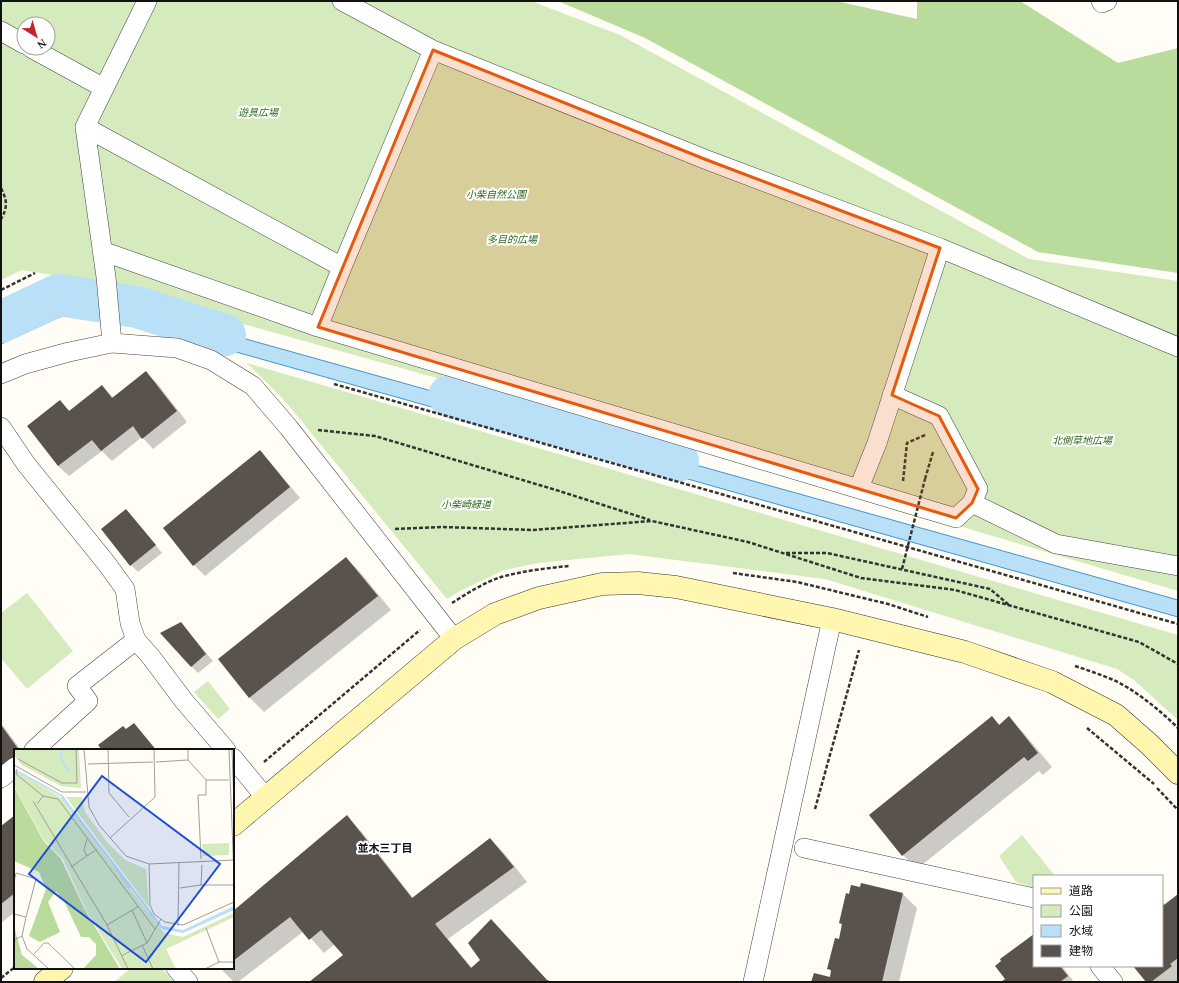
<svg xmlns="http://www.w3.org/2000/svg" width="1179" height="983" viewBox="0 0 1179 983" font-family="'Times New Roman','Noto Sans JP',serif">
<rect width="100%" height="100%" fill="#fffdf5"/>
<!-- green -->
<path fill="#d5ebbd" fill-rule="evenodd" d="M1,1h530l89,34 409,224 149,22v310l-337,-100 -748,-209 -71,-12 -21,10zM24,24h24v24h-24z
M247,363l931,272v85l-44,-40 -17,-11 -292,-90 -196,-25 -91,9 -34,7 -44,21 -13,8 -162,-198z
M27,593l46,58 -46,38 -26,-31v-45z
M208,681l22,28 -12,10 -24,-27z
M1022,835l33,41h-21v12l-18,-6 -17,-26z
M131,968h31l12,14h-60z"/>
<!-- forest -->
<path fill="#b9dc9c" d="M558,1h278l81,18v-18h103l98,62 60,-15v225l-140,-21 -393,-214z"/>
<!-- water -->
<path fill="#b9e0f7" stroke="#3f96cf" d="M56,293l72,13 1050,294v17l-1052,-296 -53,-10 -72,33v-25z"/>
<!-- shadow -->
<path fill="#0003" d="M146,373l11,10 30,39 -34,27 -11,-12 -30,24 -10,-10 -33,25 -11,-10 2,-64 10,9 32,-25 12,12z
M260,451l10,11 30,36 -95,78 -11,-11z
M126,510l36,43 -24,19 -7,-7z
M346,558l14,14 31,38 -127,102 -14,-14 -30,-38z
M181,623l32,38 -15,12 -7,-7z
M992,717l8,8 9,-7 14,14 29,35 -9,8 -4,-4 -122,98 -14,-14z
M1,723l20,27h-6v29l-14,11z
M134,724l23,26h-54l24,-20z
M15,816v96l-14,11v-96z
M347,817l14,14 52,67 77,-59 14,14 23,29 -79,57 24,29 9,-8 10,-40 57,61 3,1h-240l34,-27 -10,-11 -11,9 -20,-22 -66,51h-4l-14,-14h13v-56z
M862,884l41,10 14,14 -18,74h-86l17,-4 2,-6 -3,-3 10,-29 4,-14 -3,-3 10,-28 11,-7z
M1178,895v85l-2,2h-29l-12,-16h27v-64l3,3z
M1034,935v31h28l12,16h-71l3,-2z"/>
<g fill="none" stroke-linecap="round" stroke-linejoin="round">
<!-- river -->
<path stroke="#b9e0f7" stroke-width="42" d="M1,322l57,-27 79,12 88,28
M449,396l148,40 81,25"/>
</g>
<!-- building -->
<path fill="#5a524d" d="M146,371l31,40 -35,28 -9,-13 -32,25 -9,-11 -34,26 -31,-40 33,-26 9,11 33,-26 10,13z
M260,450l30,37 -97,79 -30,-38z
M126,509l30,36 -26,21 -29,-37z
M346,557l32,39 -129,102 -31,-39z
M181,622l25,32 -15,13 -31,-34z
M992,716l7,9 10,-9 29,37 -10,8 -4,-4 -122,99 -33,-41z
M134,723l22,27h-54l-4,-5 25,-19 3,3z
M1,725l18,25h-4v10l-14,11z
M15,815v78l-14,11v-78z
M347,815l65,83 78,-60 24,29 -79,57 36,44 9,-8 -12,-17 23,-24 56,61 6,2h-244l34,-27 -22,-25 -12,10 -19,-23 -57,44v-50z
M861,883l42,10 -21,89h-71l3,-9 16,4 1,-7 -4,-1 8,-31 4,1 3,-15 -3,-1 7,-30 3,1 2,-9 9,2z
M1178,894v64l-8,6 2,2 -21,16h-5l-13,-16h29v-64l2,3z
M1034,934v32h26l8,10 -8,6h-59l4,-3 -10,-13 6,-5 -1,-2z"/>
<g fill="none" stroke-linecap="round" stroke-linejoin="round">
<defs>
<path id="street" d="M342,1l91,49 274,110 233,88 238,99
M1101,1l1,2 5,-2
M1,31l23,13
M31,48l73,40
M85,127l257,140
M102,251l216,76 638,191 16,-15 84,41 122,22
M318,327l24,-60 91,-217
M112,343l-6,-66 -21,-150 62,-126
M1,374l24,-10 44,-12 43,-9 65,5 34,12 42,26 36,42 165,211
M892,395l47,21 39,73 -6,14
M1,427l25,37 81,100 18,25 5,34 6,17 15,17 33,44 42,49
M859,488l18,-45 63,-195
M34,750l54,-49 -11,-15 59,-46
M233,758l33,40
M1,778l14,-11
M804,848l230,50
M1100,966l13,16
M176,968l12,14
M753,982l79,-363"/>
<path id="secondary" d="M233,825l221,-186 41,-25 44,-16 63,-14 36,-1 38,4 156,32 133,33 87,30 64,33 33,29 29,29
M45,982l17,-14"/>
</defs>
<!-- street casing -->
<use href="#street" stroke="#444" stroke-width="20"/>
<!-- secondary casing -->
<use href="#secondary" stroke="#333" stroke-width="23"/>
<!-- path -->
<path stroke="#333" stroke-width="2.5" stroke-dasharray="4 2" stroke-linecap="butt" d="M1,188c6,12 7,19 0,31
M1,290l34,-17
M334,384l844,240
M318,430l57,6 181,54 94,30
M925,479l8,-27
M903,481l4,-38 18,-8
M395,529l48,-2 90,3 119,-9 96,21 113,36 94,12 184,52 39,22
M786,553h41l163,36 19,16
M733,573l64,9 91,22 40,13
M452,603c14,-9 33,-21 49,-26 22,-6 46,-9 68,-11
M1075,666c12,4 24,8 36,13 22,9 50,32 67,49
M1087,728l67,56
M264,762l156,-132
M1157,788l21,22
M815,809l44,-159
M1,978l14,-11"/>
<!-- street -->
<use href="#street" stroke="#fff" stroke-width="19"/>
<!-- secondary -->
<use href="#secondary" stroke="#fff6b0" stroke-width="22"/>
<!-- path-bridge -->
<path stroke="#333" stroke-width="2.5" stroke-dasharray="4 2" stroke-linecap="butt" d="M902,569l23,-90"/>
</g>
<!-- marked area -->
<path fill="#e8590c" fill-opacity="0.2" stroke="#e8590c" stroke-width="3" stroke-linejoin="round" d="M433,50l274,110 233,88 -48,147 47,21 39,73 -6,14 -16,15 -638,-191z"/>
<g text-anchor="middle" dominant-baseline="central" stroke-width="4" stroke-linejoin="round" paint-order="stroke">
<!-- park labels -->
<g font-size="10" font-style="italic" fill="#2f6b1f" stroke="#fff">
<text x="258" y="112">遊具広場</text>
<text x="496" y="194">小柴自然公園</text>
<text x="512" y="239">多目的広場</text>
<text x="1082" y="440">北側草地広場</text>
<text x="466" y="504">小柴崎緑道</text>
</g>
<!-- neighbourhood labels -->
<g font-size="11" font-weight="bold" fill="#111" stroke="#fff">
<text x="385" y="848">並木三丁目</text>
</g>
</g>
<!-- overview -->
<g transform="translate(14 749)">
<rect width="220" height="220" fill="#fffdf5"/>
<path d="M0,0h65l2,39 -20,-2 -39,-21 -8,-10zM0,20l46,28 104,136 19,4 51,-24v4l-68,32 10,20h-54l-35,-57 -24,-53 -20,-20 -29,-53zM52,48h16l3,15 22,30 18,18 21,9 3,38zM215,94v12l-26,1 -1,-12z" fill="#d5ebbd"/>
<path d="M0,38l29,53 18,19 24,51 35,59h-37l13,-14v-11l-7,-7h-8l-17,-36 -8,-10 -8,11 12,30 -20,10 -11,-6 17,-47 -7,-17 -25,-11zM0,177l8,29 17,14h-25z" fill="#b9dc9c"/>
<path d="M49,47l99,130 21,4 51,-24v4l-51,23 -21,-4 -101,-131z" fill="#b9e0f7"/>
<path fill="none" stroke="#b9e0f7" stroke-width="2" d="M49,0l-2,9 8,15M3,22l45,25 4,6M100,117l16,22M135,163l12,15"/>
<path fill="none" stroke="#a09f9a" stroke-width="1" d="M70,0l5,58 10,18 27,31 23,8 85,-4M94,0l1,44 20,24M174,0v11l18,20v15h-8l3,64M215,0l5,128M218,0l2,55M4,10l44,24h15l-1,-34M142,13l32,-2M74,15l65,-2M0,16l48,27h24M3,20l-1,5 27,22M192,31h23M19,52l74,124 21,44M23,55l6,-8 15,3 97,130M96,89l45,-41 -1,-48M73,107l-3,-6 3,-11M135,115l1,41 4,9 11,8 18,3 51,-23M188,116l-1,20h33M57,118l26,-18M0,133l2,-9 20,6 -10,38 -12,-3M166,139l21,-3M118,161l15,33M93,176l32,-19M164,177l1,-63M192,179l13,34M8,187l4,-19M0,191l8,-4 5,13 22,20M128,196l11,24M20,205l10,-11h4l27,26M107,207l26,-13 14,-24M191,220l14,-7h15"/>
<path fill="#1d4ed8" fill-opacity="0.15" stroke="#1d4ed8" stroke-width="2" d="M88,27l118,88 -74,98 -117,-88z"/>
<rect width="220" height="220" fill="none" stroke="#111" stroke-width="2"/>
</g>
<!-- border -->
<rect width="1179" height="983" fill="none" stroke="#111111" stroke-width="4"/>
<!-- legend -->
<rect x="1033" y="875" width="130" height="92" fill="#ffffff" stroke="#a0a0a0"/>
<rect x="1041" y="888" width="20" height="6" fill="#fff6b0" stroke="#a0a0a0"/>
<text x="1069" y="895" font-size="12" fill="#111111">道路</text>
<rect x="1041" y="905" width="20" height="12" fill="#d5ebbd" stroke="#a0a0a0"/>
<text x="1069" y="915" font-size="12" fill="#111111">公園</text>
<rect x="1041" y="925" width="20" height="12" fill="#b9e0f7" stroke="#a0a0a0"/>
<text x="1069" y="935" font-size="12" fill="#111111">水域</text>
<rect x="1041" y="945" width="20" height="12" fill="#5a524d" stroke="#a0a0a0"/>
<text x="1069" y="955" font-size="12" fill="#111111">建物</text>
<!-- north arrow -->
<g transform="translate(36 36) rotate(143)"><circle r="19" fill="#ffffff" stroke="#a0a0a0"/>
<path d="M0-3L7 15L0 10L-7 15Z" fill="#c4262e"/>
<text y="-6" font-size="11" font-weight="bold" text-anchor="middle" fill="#111111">N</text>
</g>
</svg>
